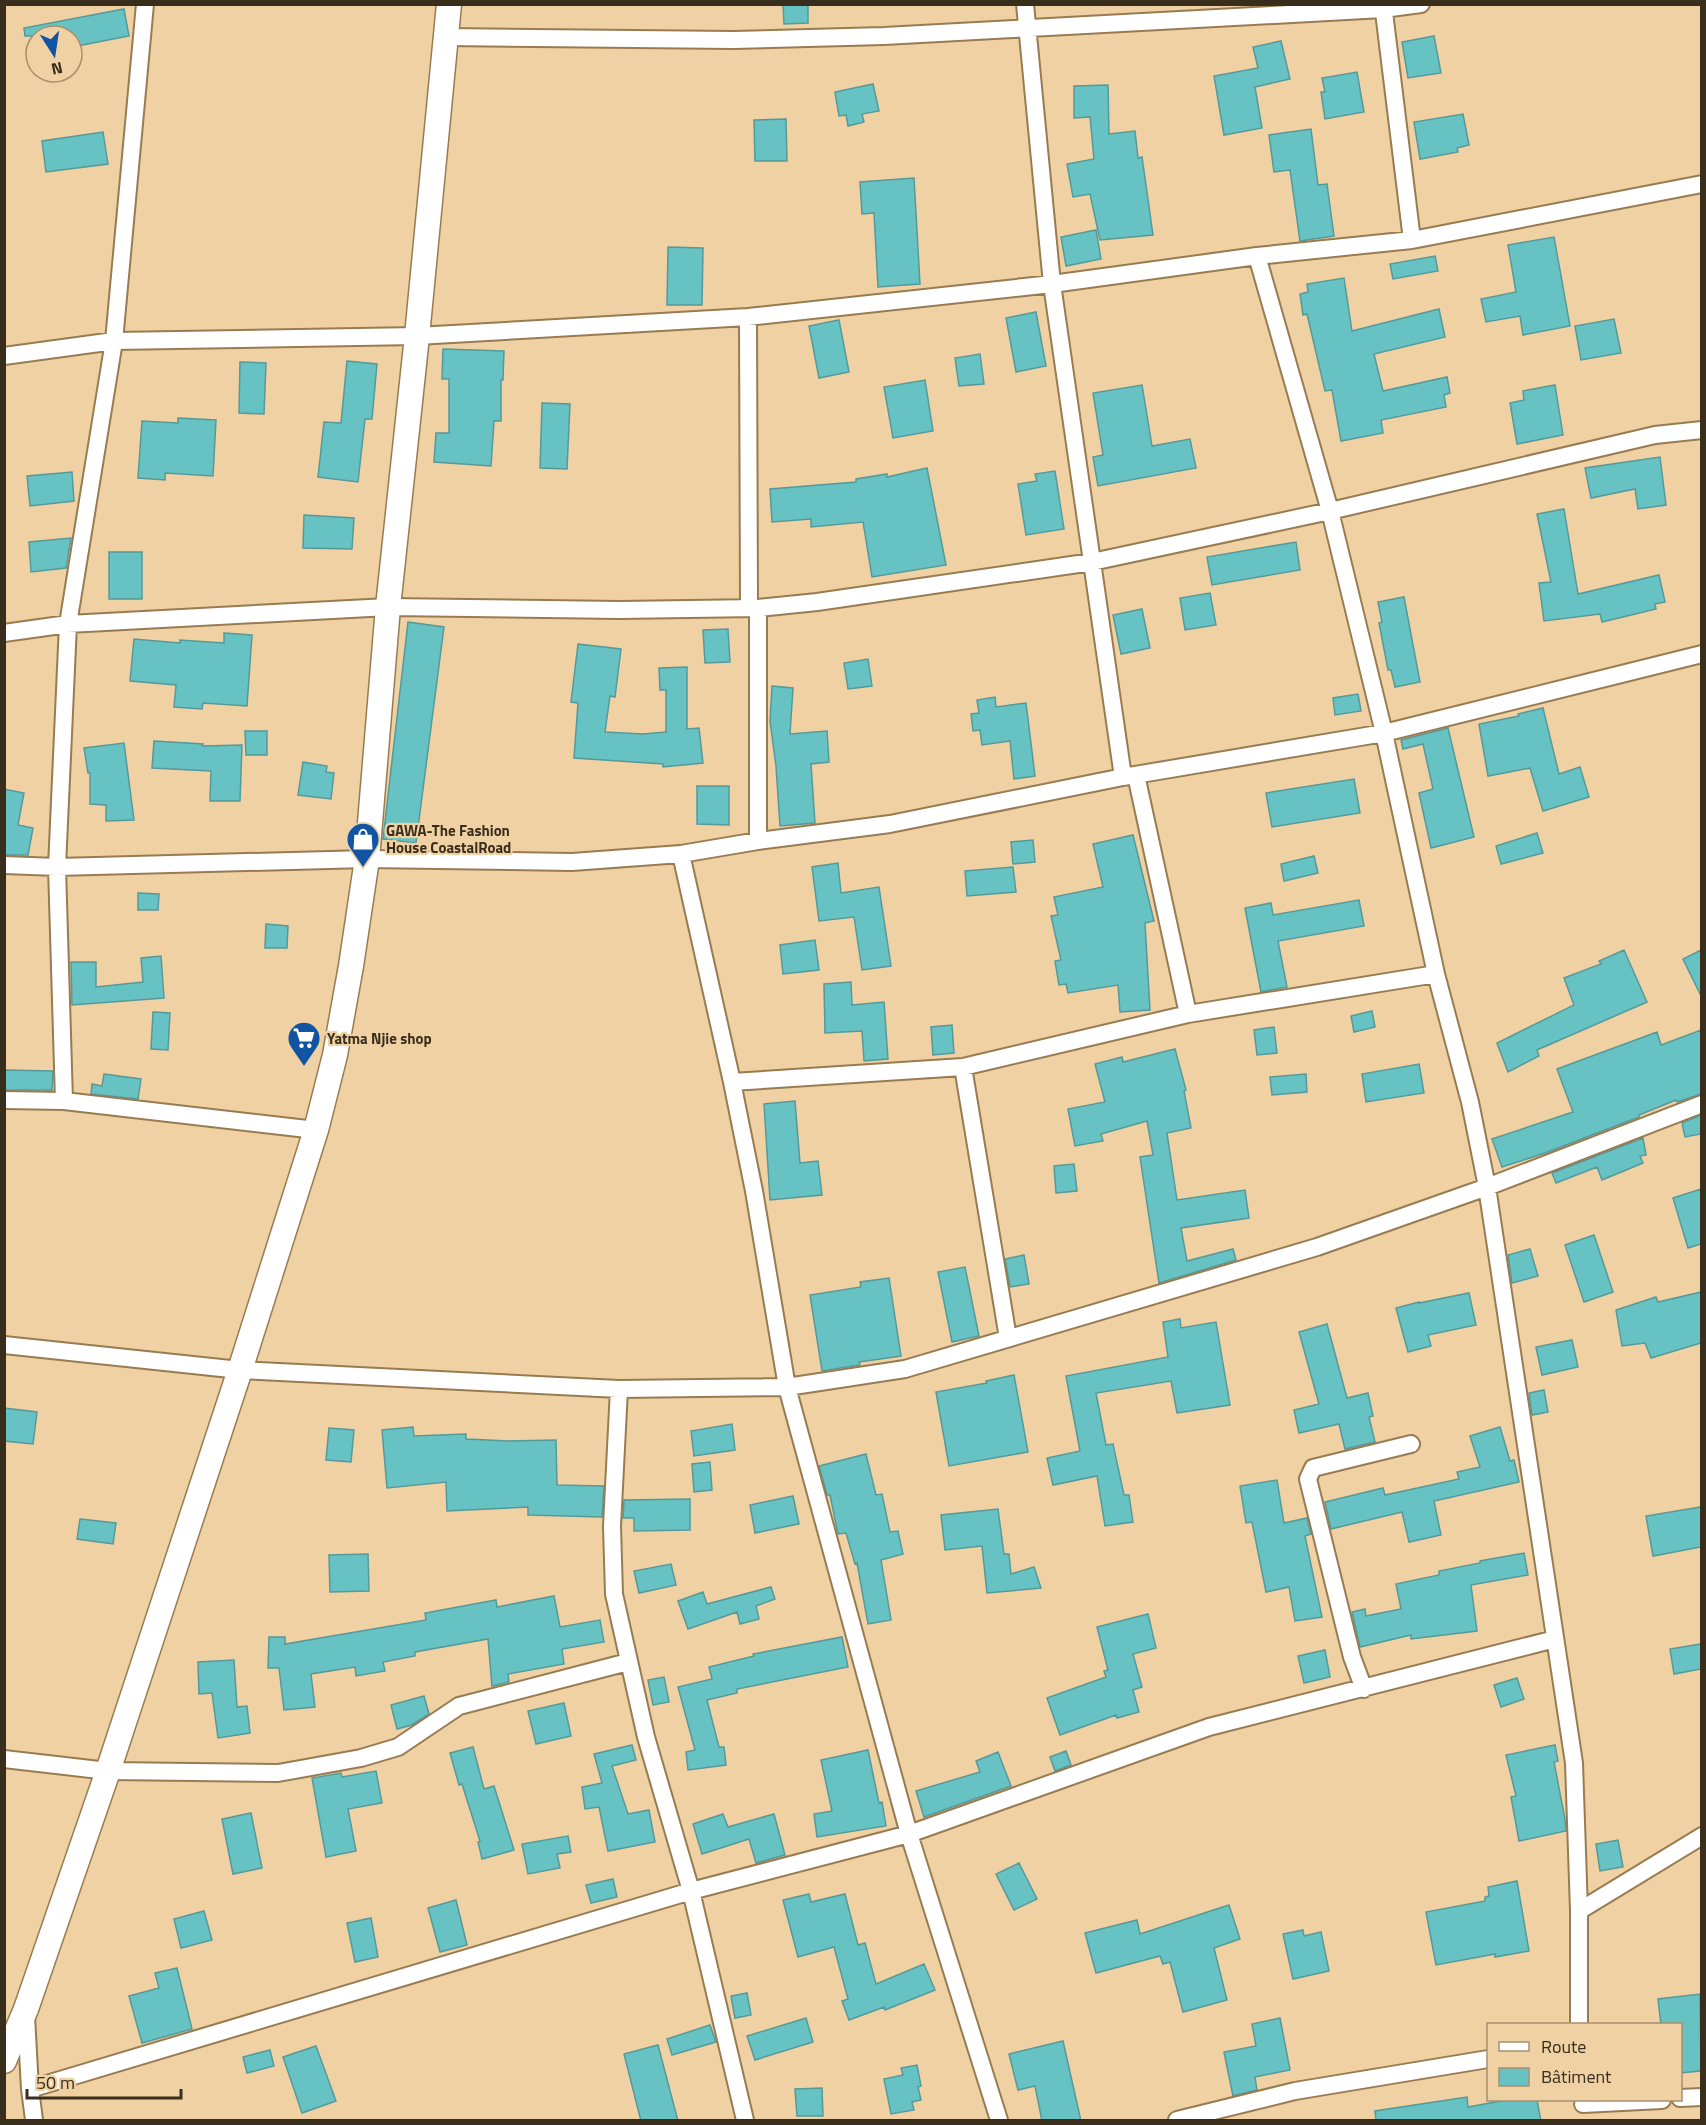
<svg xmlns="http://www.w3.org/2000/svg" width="1706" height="2125" viewBox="0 0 1706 2125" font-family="'Titillium Web',sans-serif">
<rect width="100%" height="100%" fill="#f0d1a4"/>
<!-- building -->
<path fill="#67c2c3" stroke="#569999" stroke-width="1.5" d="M783,4h25v19l-24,1z
M124,9l5,27 -57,11v-11h-47l-1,-8z
M1434,36l7,37 -33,5 -6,-36z
M1281,41l9,38 -35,8 7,41 -38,7 -10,-59 44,-8 -5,-21z
M1357,72l7,40 -39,7 -4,-27h4l-3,-14z
M873,84l6,27 -17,3 2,8 -16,4 -2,-11 -7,1 -4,-24z
M1108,85l1,49 26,-3 3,27 4,-1 11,78 -53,5 -10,-46 -17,3 -6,-33 27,-5 -4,-42 -16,1v-32z
M1463,114l6,31 -12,3 1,4 -38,7 -6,-37z
M786,119l1,42h-32l-1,-41z
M1311,129l7,56 9,-1 7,52 -34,5 -10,-71 -16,2 -5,-37z
M103,132l5,32 -62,8 -4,-31z
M914,178l6,106 -42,3 -4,-74 -12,1 -2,-32z
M1096,230l5,29 -35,7 -5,-29z
M1554,237l16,89 -47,9 -3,-19 -34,6 -5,-23 35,-7 -8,-47z
M668,247l35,1 -1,57h-35z
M1435,256l3,15 -45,8 -3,-15z
M1344,278l8,53 87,-22 6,28 -71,17 9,37 64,-14 3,16 -6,2 2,12 -65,13 2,13 -42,8 -9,-51 -7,1 -18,-77 -4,1 -3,-21 8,-2 -1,-8z
M1036,312l10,54 -30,6 -10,-54z
M1614,319l7,34 -40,7 -6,-34z
M839,320l10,52 -30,6 -10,-52z
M443,349l61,2 -1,29h-2v41h-7l-3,45 -57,-4 2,-29h13v-54h-7z
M980,354l4,30 -25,2 -4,-28z
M347,361l30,3 -5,55h-7l-7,63 -40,-5 6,-55 17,1z
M240,362l26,1 -2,51 -25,-1z
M925,380l8,51 -40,7 -9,-51z
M1142,385l10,61 38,-7 6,29 -98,18 -5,-29 10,-2 -10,-62z
M1555,385l8,50 -46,9 -7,-41 14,-3 -1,-9z
M542,403l28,1 -3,65 -27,-1z
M178,418l38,2 -3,56 -48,-3v7l-27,-2 4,-57 36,2z
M1660,457l6,48 -28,4 -3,-20 -44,9 -6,-30z
M927,468l19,97 -74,12 -9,-55 -52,5v-8l-39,3 -2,-33 86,-7v-3l31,-5v3z
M1055,471l9,58 -38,6 -8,-51 19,-3 -2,-7z
M72,472l2,29 -44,5 -3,-30z
M1564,509l14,85 81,-19 6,27 -10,2 1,5 -54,13 -2,-8 -56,7 -5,-38 12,-1 -14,-68z
M304,515l50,3 -2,31 -49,-1z
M71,538l-5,30 -35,4 -2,-30z
M1296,542l4,28 -88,15 -5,-28z
M109,552h33v47h-33z
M1210,593l6,32 -31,5 -5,-32z
M1404,597l16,85 -25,5 -4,-17h-3l-9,-47 3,-1 -4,-20z
M1142,609l8,39 -29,6 -8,-39z
M408,622l36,5 -28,216 -33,-4z
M728,629l2,33 -25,1 -2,-33z
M224,633l28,2 -5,71 -44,-3 -1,6 -28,-2 2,-22 -46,-4 4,-42 46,4v-3l44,3z
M578,644l43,5 -6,48 -5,-1 -5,36 38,2 23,-2v-42h-6l-1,-22 28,-1v62l12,-1 4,35 -40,4v-3l-89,-6 4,-55 -7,-1z
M868,659l4,27 -24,3 -4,-26z
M772,686l21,2 -3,46 37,-3 2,31 -18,2 4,59 -35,3 -4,-60 -6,-45z
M1358,694l3,17 -26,4 -2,-17z
M995,697l1,10 30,-4 9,73 -21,3 -4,-38 -28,4 -2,-15 -7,1 -2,-17 8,-1 -2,-13z
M1543,708l16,66 21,-7 9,30 -46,14 -13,-43 -42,8 -9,-52 40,-8 -1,-2z
M1448,728l26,109 -43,11 -12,-55 14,-4 -10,-45 -20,5 -2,-9z
M245,731h22v24h-21z
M154,741l49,3 -1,2 40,-1 -2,56h-30l1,-30 -59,-3z
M124,743l10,77 -28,1v-16l-16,-1v-31h-2l-4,-25z
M303,762l24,4 -1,6 8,1 -3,26 -33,-4z
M1354,779l6,34 -88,14 -6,-34z
M697,786h32v39l-32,-1z
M4,789l20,4 -6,32 15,3 -5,27h-24z
M1537,833l6,20 -42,11 -5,-18z
M1133,835l21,86 -9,2 5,87 -30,2 -2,-27 -50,8 -2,-9 -7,1 -4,-24 6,-1 -10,-44 7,-1 -4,-18 49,-10 -10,-43z
M1033,840l2,22 -22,2 -2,-22z
M1314,856l4,17 -34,8 -3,-17z
M838,863l3,30 38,-6 12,79 -29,4 -8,-53 -35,4 -7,-54z
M1013,867l3,25 -49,4 -2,-25z
M138,893l21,1 -1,16h-20z
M1359,900l5,26 -86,15 9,46 -26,5 -16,-84 26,-5 2,12z
M266,924l22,2 -1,22h-22z
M815,940l4,30 -36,4 -3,-29z
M1624,950l23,52 -110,48 2,6 -31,16 -11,-29 77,-38 -10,-27 37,-14 -2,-3z
M1701,950v46l-18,-37z
M161,956l3,42 -92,7 -1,-43h25v25l47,-5 -2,-24z
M851,982l1,23 32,-3 4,57 -24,2 -2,-30 -37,2 -1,-49z
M1372,1011l3,16 -21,5 -3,-16z
M153,1012l17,1 -2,37 -17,-1z
M952,1025l2,28 -21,2 -2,-28z
M1274,1027l3,26 -20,2 -3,-25z
M1701,1030v64l-24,8 -1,-2 -37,15v2l-94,36 -43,14 -10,-28 81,-27 -16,-43 100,-37 4,13z
M1175,1049l11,41 -2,1 7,37 -24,5 10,67 68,-10 4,28 -68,10 6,33 46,-12 3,11 -77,23 -19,-126 13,-2 -6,-34 -46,13 2,7 -28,5 -7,-37 37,-7 -10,-38 27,-7 1,5z
M1419,1064l5,29 -58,9 -4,-28z
M4,1070l49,1 -1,19h-48z
M104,1074l37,5 -3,20 -47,-5 1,-10 10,2z
M1306,1074l1,18 -35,3 -2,-18z
M795,1101l5,62 18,-2 4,34 -52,5 -6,-96z
M1701,1115v19l-16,3 -3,-14z
M1643,1138l3,17 -6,1 3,7 -41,17 -5,-13 -41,16 -4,-10z
M1074,1164l3,27 -21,2 -2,-27z
M1701,1189v55l-13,4 -15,-50z
M1594,1235l19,57 -29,10 -19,-57z
M1530,1249l8,27 -26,7 -4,-28z
M1024,1255l5,29 -19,3 -5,-28z
M965,1267l14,69 -27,6 -14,-70z
M889,1278l12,78 -42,6 1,3 -38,6 -12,-76 51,-8 -1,-5z
M1701,1292v51l-50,15 -6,-15 -23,3 -6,-36 40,-13 2,5z
M1469,1293l7,32 -48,10 3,11 -23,6 -12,-44 23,-6v1z
M1180,1319l1,9 35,-6 14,83 -53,8 -6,-32 -75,12 10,52 7,-1 11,51h5l4,27 -28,4 -8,-50 -44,9 -6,-27 33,-7 -14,-75 102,-19 -5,-35z
M1327,1324l20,74 21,-5 5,23 -4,1 6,25 -30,7 -6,-25 -40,9 -5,-23 25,-6 -20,-72z
M1572,1340l6,27 -36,8 -6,-28z
M1014,1375l14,77 -79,14 -13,-74 51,-9 -1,-2z
M1544,1390l4,22 -16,3 -3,-22z
M4,1408l33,4 -4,32 -29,-3z
M732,1424l3,26 -41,6 -3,-25z
M413,1427l1,9 52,-2v5l43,2 47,-1 1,45 47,1 -2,31 -74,-2v-8l-81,4 -1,-29 -59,6 -5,-58z
M1500,1427l10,34 4,-1 5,22 -85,19 7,34 -32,7 -7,-30 -71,17 -6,-27 58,-14 2,7 74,-16 -2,-7 23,-5 -10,-31z
M329,1428l25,2 -3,32 -25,-2z
M866,1454l10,41 6,-1 8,38 8,-1 5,23 -22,6 10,60 -23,4 -11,-61 -2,1 -9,-31 -8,1 -8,-39h-3l-8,-29z
M710,1462l2,28 -18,2 -2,-28z
M1277,1480l7,43 23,-5 4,16 -6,2 17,81 -27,4 -6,-34 -23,5 -14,-70 -6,1 -6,-37z
M793,1496l6,28 -44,9 -5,-28z
M690,1499v31l-56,1v-13h-11l1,-18z
M1701,1507v40l-48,9 -7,-40z
M998,1509l6,45h5l2,20 23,-7 7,21 -54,5 -5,-47 -37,4 -4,-35z
M80,1519l36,4 -3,21 -36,-5z
M1524,1553l4,22 -57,10 6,46 -66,8v-4l-51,12 -8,-35 13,-3 1,7 35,-7 -5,-25 43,-9v-4l41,-8v-2z
M368,1554l1,37 -39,1 -1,-37z
M671,1564l5,21 -37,8 -5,-22z
M771,1587l4,12 -19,7 3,13 -19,5 -3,-12 -49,17 -10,-28 25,-9 4,12z
M554,1596l6,31 40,-7 4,22 -42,7 2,15 -56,10 1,8 -12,3 -5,1 -4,-47 -73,13v4l-32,6 2,9 -29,5 -1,-9 -44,7 4,33 -31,3 -5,-42h-11l1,-31h16v7l141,-24 -1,-7 71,-13 1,7z
M1148,1614l8,34 -23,6 9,33 -9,3 6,22 -22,6 -1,-3 -56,20 -13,-37 59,-21 -2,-6 4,-1 -11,-43z
M842,1637l6,30 -111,22v4l-30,7 12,47h5l2,18 -38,5 -2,-18 9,-2 -17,-63 34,-8 -3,-12 45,-11 -1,-2z
M1701,1644v25l-27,5 -4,-25z
M1325,1650l5,27 -26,6 -6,-27z
M234,1660l3,47 10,-1 3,27 -32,5 -6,-45 -13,1 -1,-32z
M664,1677l5,25 -16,3 -5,-25z
M1517,1678l7,21 -23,8 -7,-22z
M424,1696l5,18 -17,11 -15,4 -6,-24z
M564,1703l7,33 -35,8 -8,-33z
M632,1745l4,15 -24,6 16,48 21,-4 6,32 -47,9 -9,-44 -14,2 -3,-22 20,-4 -8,-29z
M1555,1745l3,16 -4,1 11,57 1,12 -47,10 -8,-44 5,-1 -10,-41z
M473,1747l11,42 10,-3 20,64 -32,9 -4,-17 2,-1 -18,-57 -3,1 -9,-32z
M868,1750l11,53 3,-1 4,24 -69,11 -3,-23 18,-3 -11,-51z
M1066,1751l5,14 -16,6 -5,-14z
M998,1752l13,34 -87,31 -8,-26 64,-19 -4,-11z
M376,1771l6,32 -34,6 8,42 -30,6 -14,-79 29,-5 1,4z
M251,1813l11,55 -29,6 -11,-55z
M723,1814l5,13 46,-13 11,41 -29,8 -7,-24 -47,15 -9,-30z
M568,1836l3,16 -14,2 3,14 -32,6 -6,-30z
M1618,1840l5,27 -23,4 -4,-27z
M1019,1863l18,36 -23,11 -18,-36z
M613,1879l4,18 -26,6 -5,-18z
M1517,1881l12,70 -34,6v-3l-59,11 -10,-53 59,-11v-4l4,-1 -1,-9z
M809,1894l2,8 34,-8 13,51 7,-2 11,41 48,-20 11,26 -50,20 -1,-3 -35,13 -7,-19 6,-2 -14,-52 -36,10 -15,-57z
M456,1900l11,45 -27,7 -12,-44z
M1229,1905l11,34 -26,9 13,52 -44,12 -13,-50 -7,2 -3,-8 -64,17 -11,-40 52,-13 3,14z
M204,1911l8,29 -31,8 -7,-29z
M371,1918l7,39 -23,5 -8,-39z
M1303,1930l1,6 17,-4 8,39 -36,8 -10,-45z
M177,1968l15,61 -50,14 -13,-47 30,-8 -4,-15z
M747,1993l4,22 -16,3 -4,-22z
M1700,1994l1,77 -21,2v-48h-19l-3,-26z
M806,2018l7,24 -58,18 -8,-24z
M1280,2018l10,52 -35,7 2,13 -24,6 -9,-44 32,-6 -4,-22z
M710,2025l6,17 -44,13 -5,-16z
M1063,2041l18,80h-39l-7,-35 -17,4 -9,-36z
M658,2045l20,76h-37l-17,-67z
M316,2046l20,55 -34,12 -19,-56z
M270,2050l4,16 -27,7 -4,-16z
M917,2065l4,21 -3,1 3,13 -9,2 2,8 -23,4 -7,-35 19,-4 -2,-7z
M822,2088l1,28h-26l-2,-27z
M1467,2097l1,10 38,-7h31l4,21h-165l-1,-10z"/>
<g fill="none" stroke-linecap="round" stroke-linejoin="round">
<defs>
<path id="street" d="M1025,4l27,280 71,493
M1383,4l29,236
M446,37l288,3 150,-4 499,-27 38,-5
M1257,256l73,255 54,222 52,241 34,128 17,85 87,576 5,148v113
M748,317l1,291
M4,356l110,-15 303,-5 331,-19 304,-33 205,-28 155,-16 290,-56
M758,608v233
M4,633l64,-9 320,-17 231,3 139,-2 59,-6 275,-40 238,-51 325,-76 47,-5
M1136,775l52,239
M681,854l51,228 22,109 33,196 122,447 90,286
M4,865l53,2 310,-8 205,3 109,-8 77,-13 132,-17 233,-47 261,-44 318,-79
M963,1067l45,271
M732,1082l231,-15 225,-53 248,-40
M4,1100l60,1 252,29
M64,1101l-7,-234 11,-243 46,-283 31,-337
M4,1345l236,25 379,19 168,-2 118,-18 412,-122 170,-60 215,-83
M619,1389l-7,137 2,68 32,143 45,154 54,229
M1364,1689l-12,-32 -44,-178 5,-11 98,-24
M4,1759l104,12 170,2 83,-15 37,-11 61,-41 169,-44
M1579,1911l123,-75
M26,2016l4,73 4,31
M30,2089l661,-198 218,-57 300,-107 346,-88
M1680,2098l22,-1
M1583,2104l79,-4
M1177,2120l118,-29 193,-32"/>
<path id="secondary" d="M4,2061l22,-52 82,-238 132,-401 76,-240 19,-75 16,-89 16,-107 21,-252 29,-271 32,-332"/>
</defs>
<!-- street casing -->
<use href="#street" stroke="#987b51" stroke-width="20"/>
<!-- secondary casing -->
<use href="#secondary" stroke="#987b51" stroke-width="27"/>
<!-- street -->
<use href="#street" stroke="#fff" stroke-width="16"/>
<!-- secondary -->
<use href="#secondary" stroke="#fff" stroke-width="24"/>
</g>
<!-- icons -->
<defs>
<symbol id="shop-pin" viewBox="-11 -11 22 30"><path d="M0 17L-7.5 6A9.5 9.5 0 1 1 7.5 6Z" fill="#1054a3" stroke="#f0d1a4"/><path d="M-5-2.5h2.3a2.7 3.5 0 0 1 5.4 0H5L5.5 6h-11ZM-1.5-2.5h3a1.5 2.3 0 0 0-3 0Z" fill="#fff"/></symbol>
<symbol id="supermarket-pin" viewBox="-11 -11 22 30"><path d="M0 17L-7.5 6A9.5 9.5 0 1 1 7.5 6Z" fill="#1054a3" stroke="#f0d1a4"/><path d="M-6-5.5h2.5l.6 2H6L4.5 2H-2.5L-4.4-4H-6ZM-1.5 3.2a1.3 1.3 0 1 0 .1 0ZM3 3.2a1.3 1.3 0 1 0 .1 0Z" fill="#fff"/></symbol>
</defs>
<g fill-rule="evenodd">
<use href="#shop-pin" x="344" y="820" width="38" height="52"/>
<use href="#supermarket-pin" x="285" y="1019" width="38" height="52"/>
</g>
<g text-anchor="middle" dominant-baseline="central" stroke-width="4.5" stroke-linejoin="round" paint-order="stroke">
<!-- poi labels -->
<g font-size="15" font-weight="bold" fill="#392d1b" stroke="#f0d1a4" text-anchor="start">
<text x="386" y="830">GAWA-The Fashion<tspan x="386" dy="17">House CoastalRoad</tspan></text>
<text x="327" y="1038">Yatma Njie shop</text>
</g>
</g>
<!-- border -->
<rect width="1706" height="2125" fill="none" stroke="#392d1b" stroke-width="12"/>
<!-- legend -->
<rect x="1487" y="2023" width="195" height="78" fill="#f0d1a4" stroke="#a78f6d" stroke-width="1.5"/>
<rect x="1499" y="2042" width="30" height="9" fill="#ffffff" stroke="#a78f6d" stroke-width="1.5"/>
<text x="1541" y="2053" font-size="18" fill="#392d1b">Route</text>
<rect x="1499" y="2068" width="30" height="18" fill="#67c2c3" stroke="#a78f6d" stroke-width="1.5"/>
<text x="1541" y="2083" font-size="18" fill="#392d1b">Bâtiment</text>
<!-- north arrow -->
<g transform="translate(54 54) rotate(168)"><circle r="28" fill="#f0d1a4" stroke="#a78f6d" stroke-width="1.5"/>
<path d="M0-4.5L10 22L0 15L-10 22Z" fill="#1054a3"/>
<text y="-9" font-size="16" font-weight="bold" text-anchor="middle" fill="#392d1b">N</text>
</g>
<!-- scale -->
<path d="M27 2089v9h154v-9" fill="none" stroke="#392d1b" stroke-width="3"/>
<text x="36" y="2089" font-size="18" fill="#392d1b" stroke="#f0d1a4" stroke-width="4.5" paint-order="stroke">50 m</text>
</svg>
